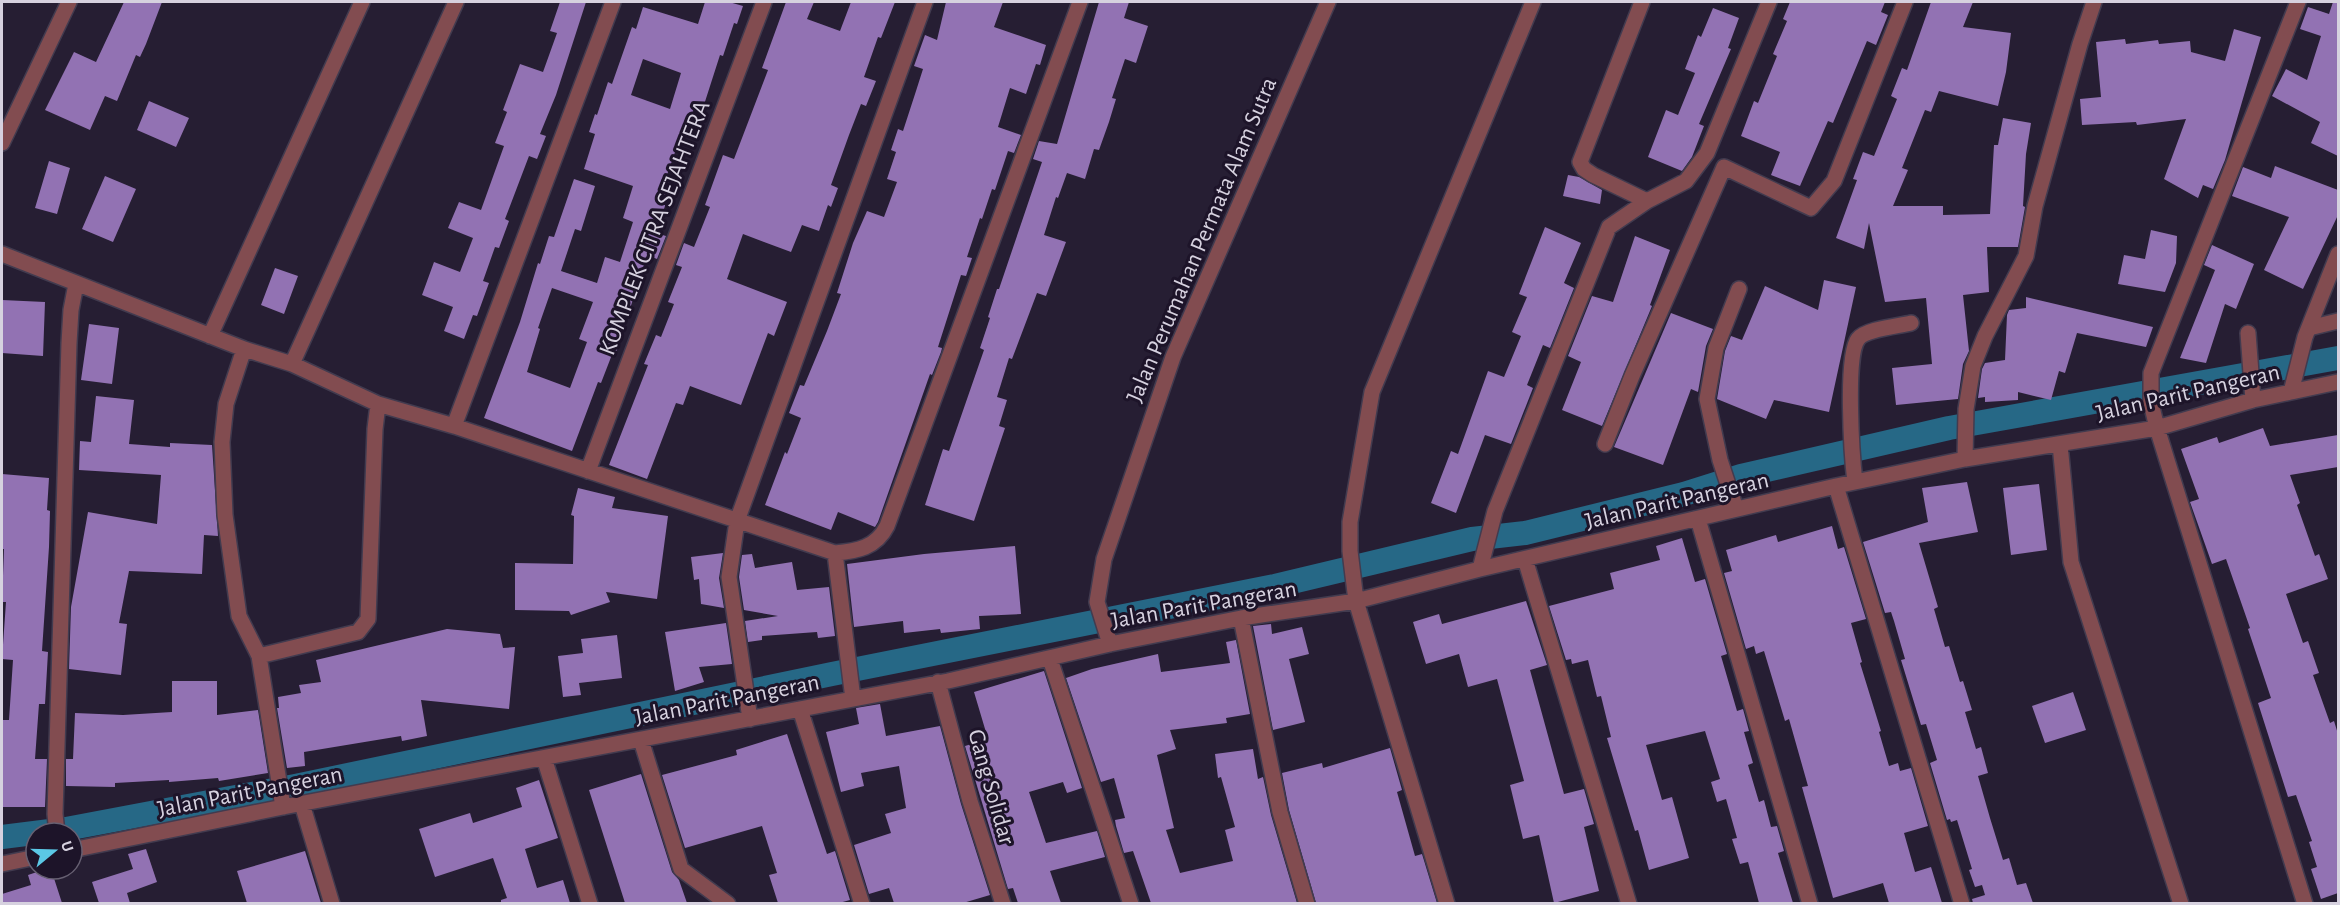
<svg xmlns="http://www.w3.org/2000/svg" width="2340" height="905" viewBox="0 0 2340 905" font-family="'Alegreya Sans',sans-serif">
<rect width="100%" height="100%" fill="#261e33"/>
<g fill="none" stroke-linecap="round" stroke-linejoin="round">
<!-- canal -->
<path stroke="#266886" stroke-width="24" d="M2,837l64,-8 229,-43 537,-112 443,-88 197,-47 53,-6 159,-39 57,-18 208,-48 389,-70"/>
</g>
<!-- building -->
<path fill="#9272b3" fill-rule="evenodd" d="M124,2h38l-16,42 -6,13 -4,-2 -19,46 -12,-5 -15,34 -45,-20 29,-58 22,10z
M560,2h26l-30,93 -16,39 6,2 -9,23 -8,-3 -24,63 4,2 -10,27 -4,-1 -12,34 6,2 -12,33 -4,-1 -9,24 -20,-8 9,-24 -31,-12 12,-33 26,10 13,-34 -25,-10 11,-26 22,8 23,-64 -9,-3 12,-31 -4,-2 17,-46 23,8 14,-39 -7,-2z
M705,2h24l14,4 -6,18 -3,-1 -11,33 -3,-1 -18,56 -8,-3 -10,31 -4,-1 -13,37 7,2 -10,32 3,1 -8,24 7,2 -9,23 -10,-4 -31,98 -3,-1 -12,31 -3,-1 -26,69 -88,-33 36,-96 18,-59 2,1 9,-28 5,1 20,-58 21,7 -14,45 -6,-2 -14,42 36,12 8,-26 15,5 13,-40 -10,-4 10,-32 -49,-17 11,-35 -6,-2 6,-18 2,1 11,-33 4,2 20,-57 4,2 7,-22 55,17zM643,59l38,14 -11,36 -39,-14zM552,288l41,14 -14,37 8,3 -17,46 -43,-16 13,-43 -2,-1z
M786,2h28l-7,17 33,12 11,-29h44l-14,36 -3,-1 -14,40 12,4 -10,25 -5,-2 -12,31 -18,50 7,3 -7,19 -3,-2 -9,26 -17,-6 -11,27 -48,-18 -16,45 60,23 -13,34 -6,-3 -27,72 -51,-19 -7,19 -7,-2 -29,76 -38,-14 39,-100 -4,-1 12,-29 5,2 13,-33 -6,-2 14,-35 -6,-2 8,-22 10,4 16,-40 -5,-2 18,-50 11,4 34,-89 -6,-2z
M946,2h57l-9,25 52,18 -6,20 -4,-1 -10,30 -16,-6 -12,39 23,8 -7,18 -6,-2 -13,39 -3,-1 -10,30 -2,-1 -13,39 5,1 -6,18 -5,-1 -23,72 4,1 -1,4 -9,23 -2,-1 -52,148 -3,5 -37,-15 -7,18 -66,-25 20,-53 2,2 14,-36 -12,-5 11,-28 4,1 23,-55 14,-37 -4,-1 16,-50 14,-32 17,6 13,-35 -10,-3 9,-27 -5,-2 7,-21 5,2 13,-40 7,-22 -9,-3 11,-31 12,5z
M1099,2h30l-5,16 24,8 -12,37 -11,-4 -13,39 4,1 -7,23 -10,28 -5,-1 -9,30 -18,-6 -9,25 -2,-1 -12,38 22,7 -20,54 -9,-3 -25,66 -3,-1 -12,39 10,3 -8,26 6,2 -31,93 -49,-16 18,-56 6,2 35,-101 -4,-2 10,-30 -2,-1 9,-28h2l43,-127 -9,-3 6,-18 18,3z
M1790,2h95l-4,10 7,3 -12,30 -9,-4 -34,82 -5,-2 -28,65 -29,-11 9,-23 -39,-16 13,-35 4,2 19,-47 -4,-2 14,-33 -4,-2z
M1931,2h42l-10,25 48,6 -5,39 -8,34 -59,-15 -8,21 -6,-2 -23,58 6,2 -15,36h50v9l47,-1 4,-69h4l5,-27 28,5 -5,31 -3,52 2,1 -7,40h-31l2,45 -26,3 6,56 -6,13 -5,35 -62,6 -4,-37 40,-4 -6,-66 -41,4 -16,-79 -5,26 -28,-11 21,-58 -4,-1 10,-27 11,4 23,-57 -6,-3 11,-28 5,2z
M2333,2h5v154l-27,-13 9,-21 -48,-26 14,-27 21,11 14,-44 -21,-7 8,-22 21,7z
M1713,8l26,10 -11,30 3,1 -32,75 5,2 -12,31 -10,14 -34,-14 18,-47 12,5 17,-42 -10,-4 13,-34 3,2z
M2234,29l27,8 -36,123 -12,29 -10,-4 -5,13 -34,-19 22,-60 -49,6 -1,-3 -54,3 -2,-26 21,-2 -5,-55 29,-3 1,5 32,-4 1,4 31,-3 1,11 34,9z
M149,101l40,17 -13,29 -39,-17z
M49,161l21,7 -13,46 -22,-6z
M2275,166l63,24v25l-35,74 -39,-19 25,-53 -57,-21 11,-29 28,11z
M1568,175l11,2 23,13 -2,14 -37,-8z
M105,176l31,13 -23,53 -31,-13z
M1545,227l36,16 -17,40 10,5 -24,60 -7,-3 -16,40 6,3 -22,56 -26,-9 -29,78 -25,-10 20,-52 7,3 30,-83 16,6 17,-41 -9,-4 15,-35 -8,-3z
M2151,230l26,6 -1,27 -11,29 -47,-8 6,-29 21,4z
M1635,236l35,14 -20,55 2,1 -50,120 -40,-16 19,-48 -13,-6 24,-60 21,6z
M2212,245l42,19 -18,45 -11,-5 -19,59 -26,-5 35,-88 -11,-5z
M275,268l23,8 -14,38 -23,-9z
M1824,280l32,7 -27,125 -55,-12 -8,19 -49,-20 8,-48 6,-15 11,4 23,-54 53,24z
M2026,297l127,30 -7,20 -69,-14 -12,40 -6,-2 -8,29 -33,-8v8l-33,2v-5l-7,1 4,-29 3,-6 20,-3 2,-45 2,-5 17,-2z
M2,300l43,2 -2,54 -41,-3z
M1671,313l42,16 -7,17 -8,46 -7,-3 -28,76 -49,-18z
M89,324l30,4 -7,56 -31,-4z
M96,396l38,4 -5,44 41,3v-4l42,2 6,91 -14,-1 -2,39 -73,-3 -10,52 8,1 -6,51 -52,-6 2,-62 17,-95 69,12 4,-49 -82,-5 1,-29 11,1z
M2263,428l7,18 68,-11v32l-48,8 10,28 -3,2 18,51 4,-2 9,25 -42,15 17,49 5,-2 11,32 -6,2 17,48 4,-2 4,13v159l-17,6 -10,-30 6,-2 -8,-25 3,-1 -16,-46 -8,2 -30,-94 13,-5 -23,-69 2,-1 -24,-69 -14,5 -22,-62 9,-3 -18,-50 36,-12 2,6z
M2,474l47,4 -2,32 3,1 -1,36 -7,104 6,1 -3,52h-6l-4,55h12l-2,48h-43v-87h7l4,-60 -11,-1 4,-57h-4l2,-53h-2z
M1967,482l11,50 -59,11 19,64 -4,2 11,38 4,-1 11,36 3,-1 9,29 -7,2 11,37 5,-2 7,26 -10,3 12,42 13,42 6,-2 8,27 9,-2 7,20h-60l-1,-4 13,-4 -3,-10 -7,2 -6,-17 3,-1 -15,-49 -6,2 -1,-3 -3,1 -17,-57 7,-3 -11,-36 -5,1 -20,-65 4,-1 -11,-38 -3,-9 -6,1 -22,-71 65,-20 -6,-34z
M2039,484l8,66 -36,5 -8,-67z
M578,488l37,9 -3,11 56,8 -11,83 -51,-7 4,10 -39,13 -2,-4 -54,-1v-47l58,1 1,-48 -3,-1z
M1832,526l6,23 6,-2 22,72 -15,4 11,39 -2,1 21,68 -2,1 10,34 9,-3 2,8 11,-3 17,58 -24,7 11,39 16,-5 11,36h-53l-6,-20 -50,15 -31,-111 6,-1 -19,-67 -4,2 -21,-70 -8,3 -2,-8 -8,3 -22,-76 8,-2 -6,-21 50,-15 2,7z
M1682,538l13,44 10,-3 22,75 -6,2 16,55 6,-2 6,22 -5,1 9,31 -5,2 11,37 5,-2 7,27 6,-1 7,25 -6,2 15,50h-34l-11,-41 -8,2 -8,-25 5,-1 -11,-39 -9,3 -6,-20 9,-3 -15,-48 -59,14 16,55 10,-3 17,61 -40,12 -11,-40 -3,1 -28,-93 4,-1 -10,-41 -4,1 -9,-37 -16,4 -1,-5 -5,1 -17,-54 65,-17 -4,-16 50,-13 -4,-14z
M1015,546l6,68 -42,2 1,13 -39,4 -1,-4 -36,4 -1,-12 -49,6 -7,-63 77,-10z
M723,553l-4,25 5,30 -23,-4 -2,-25 -5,1 -3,-23z
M752,554l3,14 37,-6 5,28 32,-3 6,49 -17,2 -1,-6 -55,4v4l-14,2 -3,-21 33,-5 -34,-6 -5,-33 3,-22z
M1526,601l21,64 -17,5 34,124 20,-5 10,35 -10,3 15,64 -45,12 -15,-68 -16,4 -13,-54 14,-4 -27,-102 -29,8 -9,-33 -33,10 -13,-42 26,-8 3,10z
M726,623l6,41 -33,3 5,15 -29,9 -10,-59z
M1271,624l1,10 30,-7 7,27 -20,5 16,63 -32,8 -20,-104z
M447,629l53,5 3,14 12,-1 -6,62 -88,-9 6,36 -25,5 -1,-5 -97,16 1,14 -18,2 -10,-60h2l-1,-11 23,-4 -2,-8 22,-3 -5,-22z
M617,635l5,43 -43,5 2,12 -18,2 -5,-41 25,-3 -2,-14z
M1236,640l14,74 -24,4 1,5 -57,7 6,19 -19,6 17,73 -8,2 14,43 53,-12 -8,-31 10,-3 -14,-50 -3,1 -3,-24 38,-5 5,30 5,-2 8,38 26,88h-146l-18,-52 -9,2 -8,-27 -1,-6 10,-2 -11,-40 -13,4 -35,-104 26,-9 66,-15 3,18 69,-9 -4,-21z
M1044,671l38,117 -15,5 -4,-11 -34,10 17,51 51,-12 8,26 -55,14 11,32h-43l-5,-15 -5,1 -43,-143 23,-7 -14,-47z
M172,681h45v34l41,-5 10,63 -49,8 -1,-3 -49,4v-2l-54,3v4l-49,-1v-27h7l2,-46 48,2 49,-3z
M2073,692l13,38 -41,13 -13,-37z
M880,704l6,32 54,-10 21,78 29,91 -27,8h-69l-5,-15 -20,6 -15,-49 37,-12 -6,-19 21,-6 -7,-42 -38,7 3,13 -23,6 -15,-60 33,-8 -3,-16z
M787,734l40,120 8,-3 15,49 -11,3h-61l-9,-28 8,-2 -15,-47 -77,22 -23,-73 75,-20 -1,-5z
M1390,748l12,42 -5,2 18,64 7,-2 15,49h-121l-27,-93 -7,-37 40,-10 1,5z
M641,774l31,98 7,8 8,23h-62l-36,-113z
M539,780l19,58 -33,11 12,39 26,-8 7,23h-69v-3l6,-2 -14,-40 -58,19 -16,-48 51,-16 3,10 49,-16 -6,-19z
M146,849l11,33 -30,11 3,10h-31l-7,-21 41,-13 -5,-15z
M305,851l16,52h-74l-10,-32z
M46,869h5l11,34h-60v-9l29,-9 -3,-10z"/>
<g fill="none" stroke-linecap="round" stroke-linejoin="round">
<defs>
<path id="street" d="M1642,2l-62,160 4,7 9,6 54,26
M2298,2l-147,371v30l6,25 148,476
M2,143l67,-141
M2,254l242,95 48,15 86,40 76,22 381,127c22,-2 41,-5 52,-27l193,-524
M2309,328l29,-7
M2248,333l5,67
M210,336l152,-334
M244,349l-18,55 -4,38 3,73 14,101 20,40
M292,364l164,-362
M2291,392l14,-55 33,-83
M454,426l159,-424
M1605,444l27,-68 92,-209 87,41 23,-27 71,-179
M2060,444l11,118 110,342
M1965,459l1,-50 7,-43 12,-30 41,-80 9,-50 45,-162 14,-42
M588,471l176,-469
M1855,482c-3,-24 -10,-126 3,-143 7,-10 41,-13 53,-16
M1836,486l126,418
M1736,509l-16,-49 -13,-61 9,-51 23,-59
M1698,519l112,385
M835,553l18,146
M1525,559l104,345
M1480,569l15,-58 114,-284 38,-26 39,-20 21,-28 62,-151
M1241,618l39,194 27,92
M1110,644l-13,-42 7,-43 69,-202 155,-355
M1050,659l81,245
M938,682l32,119 33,103
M800,709l62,195
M750,719l-21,-142 8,-56 188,-519
M641,740l40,129 47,35
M544,758l46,146
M302,804l30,100
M283,807l-24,-151 99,-24 10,-13 7,-190 3,-25
M57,833l-2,-19 14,-471 2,-33 5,-26
M72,850l211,-43 665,-126 162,-37 131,-26 115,-17 124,-32 356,-83 129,-27 192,-31 96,-28 85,-18
M2,864l34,-7
M1447,904l-91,-303 -6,-50v-29l22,-130 161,-390"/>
</defs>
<!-- street casing -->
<use href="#street" stroke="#423b4f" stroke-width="18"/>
<!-- street -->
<use href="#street" stroke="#824c50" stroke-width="15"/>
</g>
<g text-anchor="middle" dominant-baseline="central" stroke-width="6" stroke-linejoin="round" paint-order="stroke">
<!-- street labels -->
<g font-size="24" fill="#d6d1df" stroke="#1d1429">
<text transform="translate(655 228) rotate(-69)">KOMPLEK CITRA SEJAHTERA</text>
<text transform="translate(1202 240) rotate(-67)">Jalan Perumahan Permata Alam Sutra</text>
<text transform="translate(2188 393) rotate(-13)">Jalan Parit Pangeran</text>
<text transform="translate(1677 501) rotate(-13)">Jalan Parit Pangeran</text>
<text transform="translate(1204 605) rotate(-10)">Jalan Parit Pangeran</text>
<text transform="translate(727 700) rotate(-11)">Jalan Parit Pangeran</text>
<text transform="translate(991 787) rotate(74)">Gang Solidar</text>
<text transform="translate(250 792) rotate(-11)">Jalan Parit Pangeran</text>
</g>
</g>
<!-- border -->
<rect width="2340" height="905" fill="none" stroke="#d6d1df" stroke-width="6"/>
<!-- north arrow -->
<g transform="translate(54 851) rotate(71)"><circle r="28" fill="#1d1429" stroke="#676072" stroke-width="1.5"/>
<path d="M0-4.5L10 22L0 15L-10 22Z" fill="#5bc8e6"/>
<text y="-9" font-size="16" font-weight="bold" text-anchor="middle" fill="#d6d1df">U</text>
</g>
</svg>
